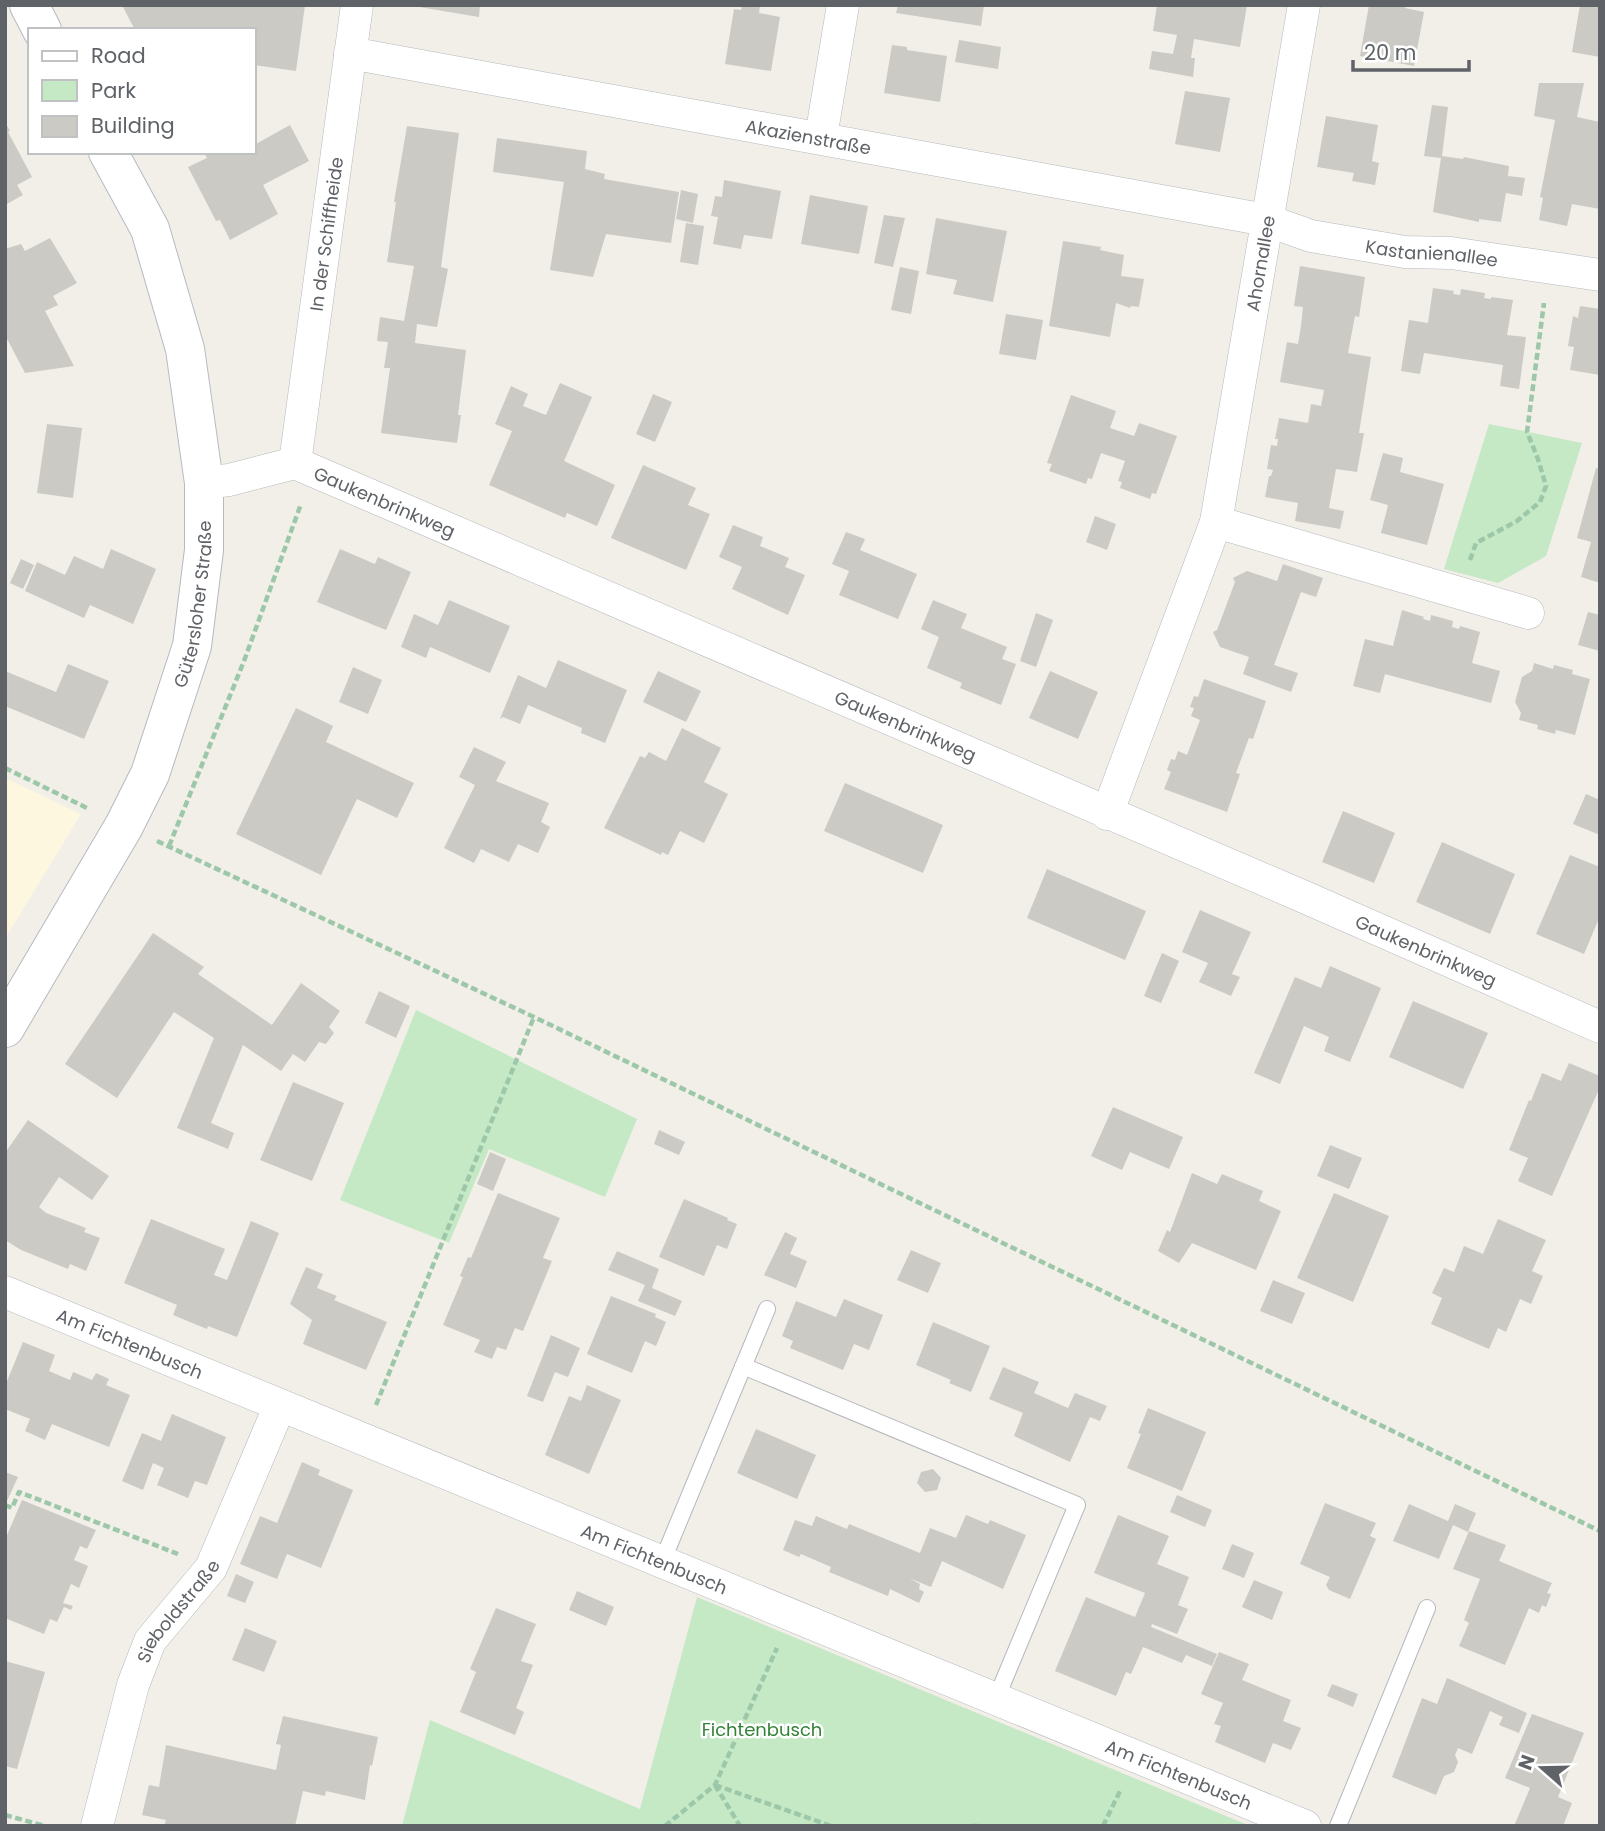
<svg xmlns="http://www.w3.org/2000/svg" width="1605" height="1831" viewBox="0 0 1605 1831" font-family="Poppins,sans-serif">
<rect width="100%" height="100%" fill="#f1efe8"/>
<!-- commercial -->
<path fill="#fef7e0" d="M5,778l76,36 -76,125z"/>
<!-- green -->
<path fill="#c5e8c5" d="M1489,424l93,19 -36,113 -48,27 -54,-14z
M416,1010l221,109 -32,78 -116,-48 -40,94 -109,-43z
M697,1597l553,229h-848l28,-106 210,89z"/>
<!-- building -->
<path fill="#cccac5" d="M127,5h178l-9,66 -42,-6v-35h-119l-12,-23z
M407,5h73l-1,12z
M742,5h18l-1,8 21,4 -9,54 -46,-7 9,-55 7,1z
M898,5h86l-3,21 -85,-13z
M1157,5h90l-7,42 -46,-8 -3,19h4l-2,19 -44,-8 3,-18 21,3 4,-19 -24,-4z
M1369,5h37l-1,3 19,4 -10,54 -54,-10z
M1580,5h20v52l-28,-5z
M959,40l42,7 -3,22 -43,-7z
M892,45l15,2v3l40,6 -7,46 -56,-9z
M1539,83h45l-7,34 23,5v87l-28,-5 -5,22 -28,-6 4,-22 -3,-1 15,-77 -21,-4z
M1185,91l45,7 -10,54 -45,-8z
M1432,105l16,2 -6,49 21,3 1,-2 45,9 -1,10 17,2 -3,18 -16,-3 -5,29 -22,-3v3l-46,-10 8,-54 -17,-2z
M1326,116l52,9 -6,36 7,2 -4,22 -23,-4 2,-8 -37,-6z
M5,122l5,9 -2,1 24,45 -15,8 6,10 -18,10z
M290,125l19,36 -46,24 15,29 -48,26 -10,-20 -4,1 -28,-54 19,-9 -3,-6h50v-7z
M407,126l52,7 -18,134 7,2 -11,58 -20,-3 -2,19 51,7 -8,65h3l-4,28 -76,-10 9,-65h-6l4,-26 -11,-1 3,-24 24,4 10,-55 -27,-4 9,-60h-2z
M497,138l90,13 -2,18 20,5 -1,5 75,13 -8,51 -65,-9 -13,43 -43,-7 14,-88 -71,-10z
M724,180l57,11 -9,48 -28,-4 -3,14 -28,-5 5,-27 -7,-1 4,-20 7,1z
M681,190l17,4 -5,29 -17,-4z
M810,195l58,11 -9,48 -58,-10z
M884,215l21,3 -12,49 -19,-4z
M936,218l71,13 -14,71 -40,-8 4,-14 -31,-6z
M686,223l18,3 -6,39 -18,-3z
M50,238l27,45 -24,13 5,9 -13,6 29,55 -49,7 -20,-38v-15l2,-1 -2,-4v-66l16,-5 4,7z
M1063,241l38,6 -1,3 24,5 -3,21 23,3 -5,28 -8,-1 -1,2 -14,-5 -6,34 -61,-11z
M1300,266l65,11 -6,40 -4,-1 -7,37 23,4 -12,76h5l-7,39 -21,-3 -7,39 15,3 -4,18 -45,-8 3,-18 -33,-6 4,-21h2l2,-6 -6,-1 4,-24 6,1 1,-7h-3l4,-21 29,5 3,-19 10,2 3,-16 -44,-8 7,-40 11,2 3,-18 2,-19 -9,-1z
M900,267l19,4 -8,43 -20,-4z
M1433,288l21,3 -1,3 7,1 1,-6 24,4 -1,5 7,1v-2l22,3 -6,35 19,2 -7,52 -19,-3 3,-21 -79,-12 -4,21 -19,-3 8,-51 19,3z
M1580,306l20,3v66l-30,-5 4,-23 -6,-1 5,-30 5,2z
M1006,314l37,6 -7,40 -37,-6z
M560,383l32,14 -28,64 51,24 -18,41 -30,-13 -2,5 -76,-33 23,-54 -17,-7 16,-38 17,8 -5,12 23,9z
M653,394l19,8 -17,40 -19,-8z
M1071,395l45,16 -6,17 24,8 5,-13 38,13 -21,58 -4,-1 -2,6 -30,-11 2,-6 -4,-1 7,-20 -24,-8 -9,26 -4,-1 -2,6 -37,-13 3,-7 -5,-1z
M47,424l35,4 -9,70 -36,-5z
M1383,453l20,5 -3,14 44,12 -17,61 -46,-12 7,-28 -18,-5z
M643,465l53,23 -8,17 22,9 -24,56 -75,-32z
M1596,468l4,1v114l-19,-6 10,-35 -14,-4z
M1095,516l21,8 -9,26 -21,-8z
M733,525l30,12 -3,9 29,12 -4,9 20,8 -17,40 -56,-26 10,-22 -23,-10z
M846,532l19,7 -5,11 57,24 -19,45 -59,-24 10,-24 -17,-7z
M111,549l45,20 -23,55 -43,-19 -6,13 -59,-27 12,-29 28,13 9,-19 29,13z
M340,549l35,15 3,-7 33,15 -25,58 -69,-28z
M21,559l13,6 -11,24 -13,-6z
M1283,564l40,14 -7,19 -15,-5 -27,73 24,8 -7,19 -48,-18 6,-17 -29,-10 -7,-15 4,-2 18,-48 -2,-4 14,-7 30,10z
M449,600l61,26 -20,47 -60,-26 -4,11 -25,-11 13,-33 24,11z
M933,600l34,14 -6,14 46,19 -5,12 14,5 -15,41 -41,-17 2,-5 -35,-15 12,-31 -18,-8z
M1402,610l22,7 -1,2 7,2 1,-6 22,6 -1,6 7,2 1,-3 20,6 -8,31 28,8 -9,32 -106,-29 -5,19 -27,-7 12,-47 28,7z
M1588,612l12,3v36l-22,-6z
M1036,613l17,7 -17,47 -16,-6z
M558,660l69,30 -22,53 -24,-10 1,-5 -54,-23 -8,19 -17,-7 -3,2 18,-44 28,13z
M1534,663l19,6 1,-4 19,5 -1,4 18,5 -15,56 -19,-5 -1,4 -18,-5 1,-4 -19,-5 2,-7 -6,-11 7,-25 10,-6z
M68,664l41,17 -25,58 -79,-33v-35l51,21z
M353,667l29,13 -14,34 -29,-12z
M658,671l43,20 -15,31 -43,-20z
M1050,671l48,21 -20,47 -49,-21z
M1204,679l62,22 -13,38 -4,-1 -13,35 4,1 -13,38 -63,-23 7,-17 -4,-2 4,-11 4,1 3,-9 9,4 13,-35 -9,-4 3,-8 -4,-1 4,-11 4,1z
M296,708l37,18 -7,16 88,41 -17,35 -40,-19 -36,76 -85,-41z
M682,728l39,20 -17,34 24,12 -24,49 -24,-12 -12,24 -6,-3 -1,3 -57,-27 36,-72 5,2 4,-6 17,9z
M474,747l32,15 -10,19 53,22 -8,19 9,5 -12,26 -20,-9 -9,18 -28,-13 -7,14 -30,-15 31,-63 -16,-8z
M845,783l98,42 -20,48 -99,-42z
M1586,794l14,6v35l-27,-11z
M1343,811l52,22 -21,50 -52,-21z
M1442,842l73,32 -25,60 -74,-32z
M1570,855l30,12v49l-16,38 -48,-20z
M1047,869l99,42 -21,49 -98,-42z
M1200,910l51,22 -19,42 8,3 -9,19 -32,-14 9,-19 -26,-11z
M153,933l51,34 -6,7 74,51 29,-42 39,28 -11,16 5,6 -8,11 -7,-2 -14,20 -12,-8 -12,17 -38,-26 -32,78 23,10 -6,16 -51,-21 37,-90 -40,-26 -57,86 -52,-34z
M1162,953l17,8 -18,42 -17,-7z
M1330,966l51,22 -31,74 -26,-11 5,-14 -25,-11 -24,58 -26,-11 41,-96 26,11z
M379,991l31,15 -14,32 -31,-15z
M1413,1001l75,32 -25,56 -74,-32z
M1569,1063l31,13v11l-48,109 -34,-15 10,-23 -19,-8 20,-50 2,1 11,-28 19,8z
M293,1082l51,21 -32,78 -52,-21z
M1113,1107l70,30 -14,32 -39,-17 -8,18 -31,-14z
M28,1120l81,56 -17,24 -33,-23 -20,30 7,6 40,15 -2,4 16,6 -14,33 -16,-7 -2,5 -47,-19 -16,-10v-87z
M659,1130l26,12 -6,13 -25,-11z
M1330,1145l32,13 -13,31 -32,-13z
M490,1152l16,7 -13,32 -16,-7z
M1192,1173l25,11 5,-10 41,17 -4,10 22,10 -25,59 -64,-27 -13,20 -21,-12 9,-21 3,2z
M498,1193l62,25 -17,40 9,3 -29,70 -8,-3 -9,22 -9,-3 -5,12 -18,-7 6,-12 -37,-15 20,-48 -3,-1 8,-19 3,1z
M1334,1193l55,23 -36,86 -56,-24z
M684,1199l44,19 -1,2 10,4 -10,25 -10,-4 -13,31 -45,-19z
M151,1219l74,30 -11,26 13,5 24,-59 28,12 -42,104 -29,-11 -1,3 -34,-14 4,-10 -53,-22z
M1498,1219l48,21 -14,31 11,5 -12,28 -11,-5 -14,33 -8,-4 -9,21 -58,-25 11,-26 -10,-5 12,-25 10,4 10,-26 19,8z
M785,1232l12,6 -7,16 17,7 -11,27 -32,-13z
M911,1250l30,13 -13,30 -31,-13z
M617,1251l42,18 -7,19 30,13 -7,15 -37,-15 7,-16 -37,-15z
M306,1267l17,7 -6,14 20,8 -3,4 53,22 -21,48 -63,-26 9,-24 -22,-16z
M1273,1280l32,13 -13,31 -32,-13z
M611,1296l45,18 -1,3 11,5 -10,24 -11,-5 -13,32 -45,-19z
M844,1299l39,16 -14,35 -15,-6 -11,26 -53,-22 3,-7 -11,-5 14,-35 40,16z
M933,1322l57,24 -19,46 -22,-9 2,-3 -35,-15z
M551,1335l29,13 -12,29 -13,-5 -12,30 -16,-6z
M23,1342l32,13 -6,16 21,9 3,-8 19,8 4,-7 13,6 -3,6 24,10 -21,52 -57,-23 -7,16 -20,-9 5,-12 -25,-10v-23z
M1003,1367l36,15 -5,11 34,15 7,-15 32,13 -7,15 -10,-4 -20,45 -56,-26 9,-23 -34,-14z
M587,1385l34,15 -32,74 -44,-19 24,-59 12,5z
M1148,1408l58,24 -24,59 -55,-23 14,-34 -3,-1z
M172,1414l54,23 -19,48 -12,-4 -7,17 -31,-13 7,-17 -11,-5 -10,27 -21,-9 20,-48 19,8z
M756,1429l60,26 -19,44 -60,-26z
M302,1462l18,8 -2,5 35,15 -32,78 -34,-14 -10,25 -37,-15 20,-48 17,7z
M933,1469l8,9 -4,12 -12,2 -8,-9 4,-11z
M5,1472l13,5 -11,24 -2,-1z
M1177,1495l35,15 -7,17 -35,-15z
M22,1500l74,30 -9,19 -7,-3 -6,14 14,6 -9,22 -8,-4 -8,19 10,3 -2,4 -7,-3 -7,15 -7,-3 -6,15 -39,-16v-78z
M1325,1503l51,20 -6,13 6,3 -26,60 -21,-9 -3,-5 4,-8 -30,-13z
M1409,1504l39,17 7,-17 21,9 -8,19 -15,-7 -14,34 -46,-18z
M966,1515l22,9 2,-4 36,15 -23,54 -61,-28 -11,26 -22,-9 11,6 -1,5 5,3 -5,11 -29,-14 -2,7 -59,-24 2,-5 -30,-13 -2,3 -16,-7 12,-30 17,6 4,-10 31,13 2,-5 71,29 10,-25 26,10z
M1118,1515l51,21 -12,28 32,13 -11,28 10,4 -11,25 -25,-10 -1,3 66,27 -5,12 -26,-11 -4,8 -39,-16 -12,27 -5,-2 -10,24 -61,-25 31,-74 49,20 10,-24 -51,-20z
M1469,1531l37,14 -7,16 53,22 -5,10 4,1 -5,13 -4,-2 -3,8 -10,-5 -24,57 -46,-19 10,-23 -5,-3 16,-41 -27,-10z
M1232,1544l22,9 -10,25 -22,-9z
M236,1574l18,8 -9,21 -18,-7z
M1254,1580l29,12 -11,28 -30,-13z
M577,1591l37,16 -8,19 -37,-16z
M496,1608l40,16 -15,37 12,4 -17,43 8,4 -9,23 -55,-23 16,-40 -6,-3z
M245,1628l32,13 -13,31 -32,-12z
M1219,1652l30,12 -7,16 49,20 -8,21 18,7 -10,22 -18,-7 -8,20 -50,-21 6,-16 -7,-2 9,-21 -22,-9z
M5,1661l40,11 -28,97 -12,-3z
M1447,1678l80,35 -8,20 -20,-8 4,-8 -13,-6 -18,43 -14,-6 -3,7 3,7 -4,10 -10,4 -8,19 -44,-18 30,-79 15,6z
M1332,1684l26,10 -5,13 -26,-11z
M1532,1714l52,19 -26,64 14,6 -9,23h-49l16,-38 -25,-10z
M283,1716l95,21 -6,29 -2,-1 -5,35 -39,-9 -1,5 -22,-5 -8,35h-131l2,-6 -24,-5 7,-30 10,2 7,-42 110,25 5,-25 -5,-1z"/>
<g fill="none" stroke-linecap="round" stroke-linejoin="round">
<defs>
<path id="lane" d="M743,1366l334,139 -81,194
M662,1562l105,-253
M1338,1826l89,-218"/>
<g id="street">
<path id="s1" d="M350,53l916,167 45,16 94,16 46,1 149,22"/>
<path d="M821,137l22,-132"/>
<path id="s2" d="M295,463l62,-458"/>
<path id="s3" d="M204,483l25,-3 66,-17 1007,433 298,131"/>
<path d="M1216,522l312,91"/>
<path id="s4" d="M1107,814l109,-292 88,-517"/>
<path id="s5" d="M5,1292l1300,534"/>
<path id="s6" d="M97,1826l36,-141 17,-44 61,-73 69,-163"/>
</g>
<g id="secondary">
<path d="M29,5l13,25"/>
<path id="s7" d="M5,1028l119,-202 26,-52 42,-128 12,-96v-67l-19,-134 -35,-120 -42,-77"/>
</g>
</defs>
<!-- lane casing -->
<use href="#lane" stroke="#b5b8bc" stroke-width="18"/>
<!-- street casing -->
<use href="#street" stroke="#b5b8bc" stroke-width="33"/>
<!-- secondary casing -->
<use href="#secondary" stroke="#b6babf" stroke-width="40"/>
<!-- path -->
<path stroke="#9cc7a9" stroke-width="4.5" stroke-dasharray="7 3.5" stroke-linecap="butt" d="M1470,560l6,-17 41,-22 23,-19 6,-16 -8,-27 -11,-27 17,-129
M5,768l84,41
M157,841l377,176 1066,514
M169,846l75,-185 57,-157
M376,1405l158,-388
M5,1505l7,3 7,-16 159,62
M715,1785l116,41
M715,1785l25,41
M5,1815l40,11
M665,1826l50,-41 62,-137
M971,1826h11
M1103,1826l18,-37"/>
<!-- lane -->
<use href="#lane" stroke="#fff" stroke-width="16"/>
<!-- street -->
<use href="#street" stroke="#fff" stroke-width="32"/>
<!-- secondary -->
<use href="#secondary" stroke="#fff" stroke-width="38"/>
</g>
<g text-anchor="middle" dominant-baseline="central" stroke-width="5" stroke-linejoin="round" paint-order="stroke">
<!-- street labels -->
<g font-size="18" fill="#5f6368" stroke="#fff">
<text stroke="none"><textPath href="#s1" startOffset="466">Akazienstraße</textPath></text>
<text stroke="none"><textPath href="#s2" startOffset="231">In der Schiffheide</textPath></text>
<text stroke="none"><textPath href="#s1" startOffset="1101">Kastanienallee</textPath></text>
<text stroke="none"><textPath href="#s4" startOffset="574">Ahornallee</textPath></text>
<text stroke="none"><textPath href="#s3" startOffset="191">Gaukenbrinkweg</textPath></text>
<text stroke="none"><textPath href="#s7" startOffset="469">Gütersloher Straße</textPath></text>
<text stroke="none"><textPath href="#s3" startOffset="758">Gaukenbrinkweg</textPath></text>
<text stroke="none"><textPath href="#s3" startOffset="1325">Gaukenbrinkweg</textPath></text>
<text stroke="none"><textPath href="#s5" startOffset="135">Am Fichtenbusch</textPath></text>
<text stroke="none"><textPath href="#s5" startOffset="702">Am Fichtenbusch</textPath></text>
<text stroke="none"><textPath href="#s6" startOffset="233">Sieboldstraße</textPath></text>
<text stroke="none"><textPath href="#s5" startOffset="1269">Am Fichtenbusch</textPath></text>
</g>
<!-- park labels -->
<g font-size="18" fill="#348238" stroke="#fff">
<text x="762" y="1729">Fichtenbusch</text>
</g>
</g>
<!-- border -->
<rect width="1605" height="1831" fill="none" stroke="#5f6368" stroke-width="14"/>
<!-- legend -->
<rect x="28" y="28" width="228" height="126" fill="#ffffff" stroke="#bfc1c3" stroke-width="2"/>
<rect x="42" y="51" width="35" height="10" fill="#ffffff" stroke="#bfc1c3" stroke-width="2"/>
<text x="91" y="63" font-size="21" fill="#5f6368">Road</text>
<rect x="42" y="80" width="35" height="21" fill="#c5e8c5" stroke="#bfc1c3" stroke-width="2"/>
<text x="91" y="98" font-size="21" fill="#5f6368">Park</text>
<rect x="42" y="116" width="35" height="21" fill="#cccac5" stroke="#bfc1c3" stroke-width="2"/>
<text x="91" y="133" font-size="21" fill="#5f6368">Building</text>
<!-- north arrow -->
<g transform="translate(1542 1768) rotate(290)" stroke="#ffffff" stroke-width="5" paint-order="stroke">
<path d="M0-5L12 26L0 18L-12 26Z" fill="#5f6368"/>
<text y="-10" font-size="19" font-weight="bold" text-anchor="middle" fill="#5f6368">N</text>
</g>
<!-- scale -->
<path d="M1353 60v10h116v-10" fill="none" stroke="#5f6368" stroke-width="3.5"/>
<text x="1364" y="60" font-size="21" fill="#5f6368" stroke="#ffffff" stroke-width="5" paint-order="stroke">20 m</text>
</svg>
